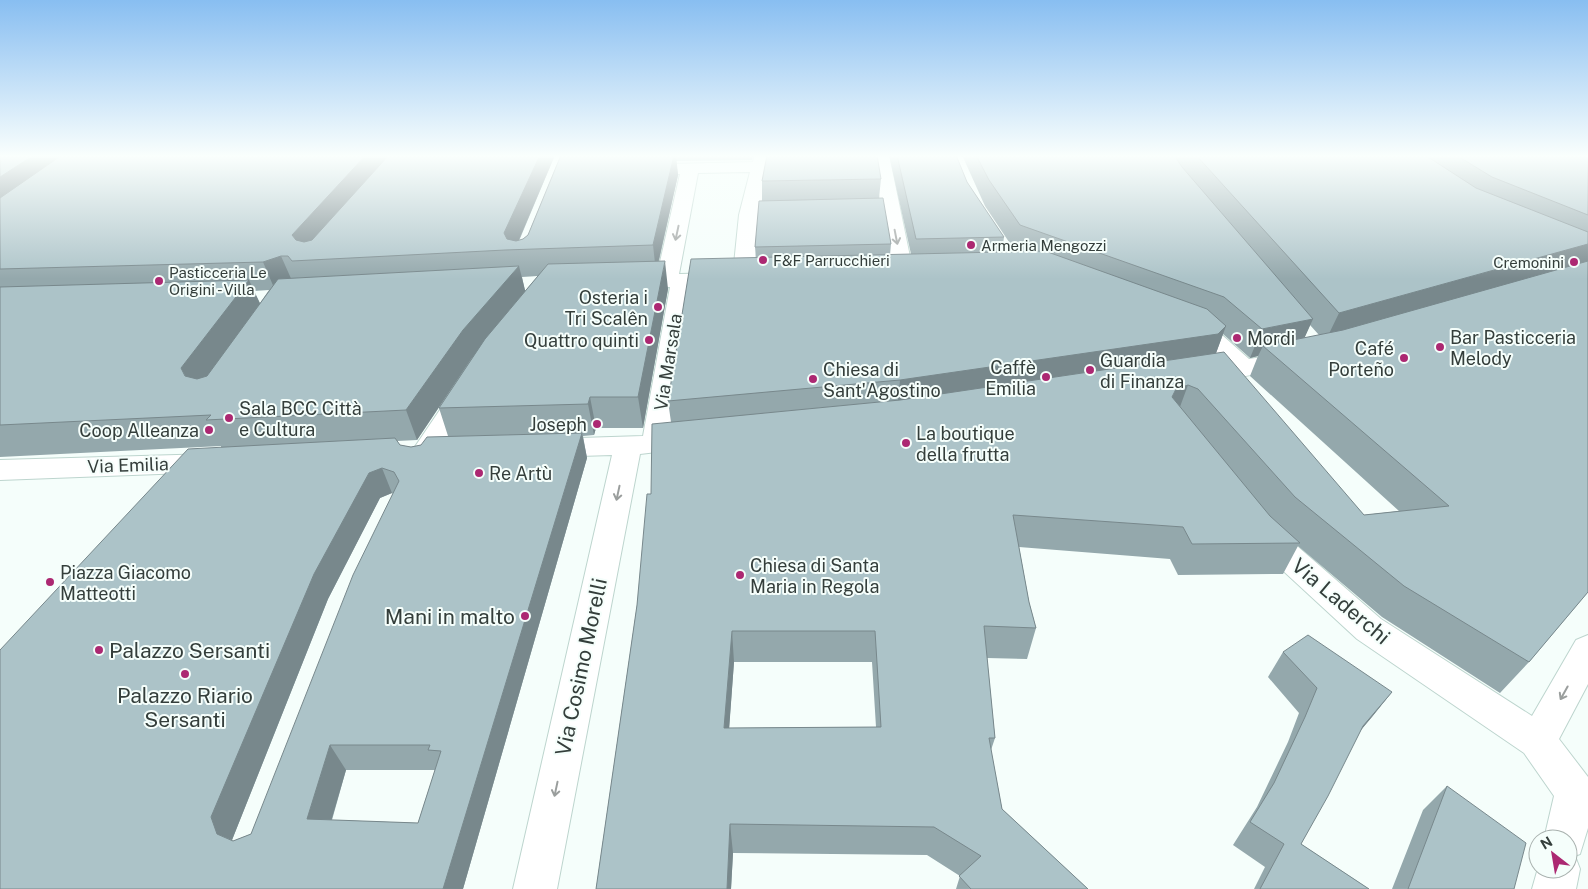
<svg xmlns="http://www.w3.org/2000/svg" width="1588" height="889" viewBox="0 0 1588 889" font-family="'Public Sans',sans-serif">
<rect width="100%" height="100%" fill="#f5fefb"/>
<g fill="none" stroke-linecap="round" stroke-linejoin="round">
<defs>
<path id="street" d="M755,155h16l-11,54 35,-1 7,2 3,4 -3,4 -44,3 -4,58 -3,5 -8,1 -9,-3 -8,3 -34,2 -22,147 19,-2 10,3 4,6 -4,6 -59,7 -83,435h-44l99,-434 -64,2 -10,-3 -4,-6 4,-6 10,-3 95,-3 27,-149 -41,1 -8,-1 -3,-5 3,-5 36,-2 23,-101h-41l-6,-1 -3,-4 3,-4 120,-3zM750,172l-11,43 -6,59 -7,-1 -47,1 19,-101z
M873,155h16l25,121 -3,5 -8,1 -8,-1 -3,-5 -9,-58 -35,1 -7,-2 -3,-4 3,-4 40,-2z
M1188,319l25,8 36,32 42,-7 9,2 3,5 -3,5c-22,6 -90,21 -109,16l-3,-5 3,-5 34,-7 -28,-26 -17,-6 -4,-5 4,-5z
M465,384l9,2 4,6 -48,76 -10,2 -10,-2 -4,-7 4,-7 46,-68z
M212,454l10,2 4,7 -4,7 -10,2 -212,8v-20z
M1263,523l11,3 107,93 151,97 44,-76 12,-5v49l-29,55 29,38v51l-8,26 -5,2 5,13 -4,20h-44l6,-21 30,1v-30h-24l10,-43 -30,-43 -167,-114 -105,-97 -4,-8 4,-8z"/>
</defs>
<!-- street casing -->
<use href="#street" stroke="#bdd5ce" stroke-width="2"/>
<!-- street -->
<use href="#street" fill="#fff" fill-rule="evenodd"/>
</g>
<!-- wall -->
<path fill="#94a8ac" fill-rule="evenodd" d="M0,155h555l-36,86 4,-2 5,-4 33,-80h192l-1,5 -76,1 2,14 -19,86 9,28 -25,139h-47l-2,7 -11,1 4,22 -124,431h-463l221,-442v-1l-221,11zM538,276l-13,15 -3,-14zM269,290l-9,13 -6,-12zM473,357l-34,51 9,28 -27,9 -10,2 -11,-2 -3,-4 20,-1zM392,493l1,1 -142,340 -18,7 -1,-1 96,-241 52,-101zM346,770h89l-17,53 -86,-3z
M889,155h67l11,27 37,55 -2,15 13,-1 -30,-45 -23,-51h626v437l-59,70 -29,31 -118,-76 -84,-71 -15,28 -105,1 -8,-16 -151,-12 10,55 7,26 -9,31 -40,-1 8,80 -4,12 11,59 86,80h-132l4,-13 -33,-21 -194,-2 -2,36h-135l41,-284 14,-111 20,-72 -3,-21 88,-143 -1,-11 7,-46v-20l119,-2 -2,19 12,46 -1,11 21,-1zM1310,325l9,10 -15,3zM1223,334l27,24 8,-2 -8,20 149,135 -35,4 -148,-162zM734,662h138l4,65 -147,1z
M1283,652l109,40 -31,38 -60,114 68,45h-115l11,-22 -32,-22 24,-38 31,-65 11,-29 -31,-36z
M1447,786l67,103h-122l31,-79z"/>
<!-- shaded-wall -->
<path fill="#78888c" d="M34,155h50l-84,59v-37z
M366,155h30l-92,105 -12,-25z
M540,155h15l-40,94h-7l-4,-16z
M674,155h2l2,20 -22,97 -3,-27z
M1588,244v20l-263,78 14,-29z
M281,256l12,27 -18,7 -12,-28z
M665,261l3,28 -25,139 -5,-31z
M519,266l7,28 -55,65 -54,81 -11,-30 57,-80z
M249,280l13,28 -64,90 -17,-30z
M1313,319l-13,29 -37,-2 -5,10 -8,2 12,-29z
M1226,326l-11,30 -318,55 3,-31z
M1188,385l-11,30 -5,-18 4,-8z
M590,397l6,31 -2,7 -6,-31z
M582,433l5,25 -124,431h-20z
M382,468l10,25 -12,5 -52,101 -96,241 -15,-6 -6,-17 103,-243 55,-101z
M732,631l2,31 -7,96 -3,-30z
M1392,692l-20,25 -29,34 20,-25z
M330,745l16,25 -21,72 -18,-23z
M730,824l3,29 -2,36h-4z"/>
<!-- building -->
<path fill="#acc3c8" stroke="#78888c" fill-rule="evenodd" d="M0,155h34l-34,22z
M62,155h304l-74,80 4,5 8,2 8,-2 77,-85h151l-36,78 3,6 9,2 7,-2 5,-4 33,-80h113l-21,90 -148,5 -213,11 -4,-5h-7l-18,6 -263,7v-71z
M767,155h110l4,24 -119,2z
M897,155h59l11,27 37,55 -88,2z
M976,155h198l8,12 131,152 -51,10 -38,-32 -204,-72 -31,-45z
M1196,155h229l51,33 112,44v12l-249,69z
M1456,155h132v60l-96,-38z
M883,198l8,46 -136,3 4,-46z
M1045,251l162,58 19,17 -8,8 -318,46 -232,21 23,-142z
M665,261l-27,136h-48l-2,7 -149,4 46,-69 63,-75z
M1588,261v331l-59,70 -125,-76 -109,-89 -97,-108 -10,-4 -12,4 -4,8 98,119 30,27 -108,1 -9,-17 -170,-12 16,87 7,26 -52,-2 11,112h-6l13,71 86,80h-117l-12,-13 22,-20 -47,-29 -204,-3 -3,65h-131l41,-284 10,-111h4l1,-70 248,-24 324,-48 140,163 85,-9 -186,-160 80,-16zM732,631h143l6,96 -157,1z
M519,266l-56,64 -57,80 -200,10 5,-5 -211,10v-138l249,-7 -68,88 4,8 12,3 10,-3 71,-97z
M582,433l-139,456h-443v-239l188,-201 207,-11 5,7 11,2 10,-2 6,-8zM382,468l12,4 5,9 -46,94 -102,259 -18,7 -16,-7 -6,-17 103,-243 55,-101zM330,745h100l-2,5 13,1 -23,72 -111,-4z
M1308,635l84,57 -29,34 -35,70 -27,48 68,45h-109l24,-45 -34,-22 24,-39 31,-66 12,-29 -34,-36z
M1447,786l79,57 -12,46h-106z"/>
<!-- one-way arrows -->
<defs><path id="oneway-shaft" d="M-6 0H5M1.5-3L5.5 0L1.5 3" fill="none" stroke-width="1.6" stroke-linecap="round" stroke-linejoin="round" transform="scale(1.25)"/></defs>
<g stroke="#9a9e9d">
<use href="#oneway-shaft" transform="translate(677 233) rotate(102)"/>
<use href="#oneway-shaft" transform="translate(896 237) rotate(79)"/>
<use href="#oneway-shaft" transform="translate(618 493) rotate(102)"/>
<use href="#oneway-shaft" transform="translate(1564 693) rotate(119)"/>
<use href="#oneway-shaft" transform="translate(556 789) rotate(102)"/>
</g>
<!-- sky -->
<linearGradient id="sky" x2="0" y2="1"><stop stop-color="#88bef1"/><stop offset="0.56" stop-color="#fafffd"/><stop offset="1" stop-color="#fafffd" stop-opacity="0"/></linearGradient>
<rect width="1588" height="279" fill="url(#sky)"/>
<!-- markers -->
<g fill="#ac2872" stroke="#f5fefb" stroke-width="2">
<circle cx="971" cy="245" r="5"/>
<circle cx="763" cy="260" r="5"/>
<circle cx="1574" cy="262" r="5"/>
<circle cx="159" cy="281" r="5"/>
<circle cx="658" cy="307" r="5"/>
<circle cx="1237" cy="338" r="5"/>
<circle cx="649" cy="340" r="5"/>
<circle cx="1440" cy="347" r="5"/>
<circle cx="1404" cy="358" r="5"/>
<circle cx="1090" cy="370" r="5"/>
<circle cx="1046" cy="377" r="5"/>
<circle cx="813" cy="379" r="5"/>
<circle cx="229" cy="418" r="5"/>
<circle cx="597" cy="424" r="5"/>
<circle cx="209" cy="430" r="5"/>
<circle cx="906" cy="443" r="5"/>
<circle cx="479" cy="473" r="5"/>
<circle cx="740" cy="575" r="5"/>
<circle cx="50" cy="582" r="5"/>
<circle cx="525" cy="616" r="5"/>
<circle cx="99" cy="650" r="5"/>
<circle cx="185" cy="674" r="5"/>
</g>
<g text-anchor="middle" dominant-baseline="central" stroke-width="4" stroke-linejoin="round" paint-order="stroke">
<!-- far-poi labels -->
<g font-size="15" fill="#343e3b" stroke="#f5fefb" text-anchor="start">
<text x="981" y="245">Armeria Mengozzi</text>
<text x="773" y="260">F&amp;F Parrucchieri</text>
<text x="1564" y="262" text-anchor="end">Cremonini</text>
<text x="169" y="272">Pasticceria Le<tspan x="169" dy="17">Origini - Villa</tspan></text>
</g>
<!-- poi labels -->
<g font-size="18" fill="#343e3b" stroke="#f5fefb" text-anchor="start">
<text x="648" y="297" text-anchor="end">Osteria i<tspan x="648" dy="21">Tri Scalên</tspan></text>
<text x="1450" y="337">Bar Pasticceria<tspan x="1450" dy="21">Melody</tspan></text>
<text x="1247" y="338">Mordi</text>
<text x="639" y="340" text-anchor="end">Quattro quinti</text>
<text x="1394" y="348" text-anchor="end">Café<tspan x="1394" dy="21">Porteño</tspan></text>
<text x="1100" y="360">Guardia<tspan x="1100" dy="21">di Finanza</tspan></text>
<text x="1036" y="367" text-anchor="end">Caffè<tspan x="1036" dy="21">Emilia</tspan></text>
<text x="823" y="369">Chiesa di<tspan x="823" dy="21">Sant'Agostino</tspan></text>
<text x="239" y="408">Sala BCC Città<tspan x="239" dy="21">e Cultura</tspan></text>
<text x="587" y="424" text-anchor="end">Joseph</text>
<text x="199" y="430" text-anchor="end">Coop Alleanza</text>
<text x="916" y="433">La boutique<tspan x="916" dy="21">della frutta</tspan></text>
<text x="489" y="473">Re Artù</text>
<text x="750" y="565">Chiesa di Santa<tspan x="750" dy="21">Maria in Regola</tspan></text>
<text x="60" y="572">Piazza Giacomo<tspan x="60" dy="21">Matteotti</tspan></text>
</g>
<!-- street labels -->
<g font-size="18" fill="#343e3b" stroke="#f5fefb">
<text transform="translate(668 362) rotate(-81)">Via Marsala</text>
<text transform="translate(128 465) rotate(-2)">Via Emilia</text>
</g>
<!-- near-street labels -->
<g font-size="21" fill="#343e3b" stroke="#f5fefb">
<text transform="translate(1341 601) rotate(40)">Via Laderchi</text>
<text transform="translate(581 667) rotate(-78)">Via Cosimo Morelli</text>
</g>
<!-- near-poi labels -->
<g font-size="21" fill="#343e3b" stroke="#f5fefb" text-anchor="end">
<text x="515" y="616">Mani in malto</text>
<text x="109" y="650" text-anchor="start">Palazzo Sersanti</text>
<text x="185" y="695" text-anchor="middle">Palazzo Riario<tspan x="185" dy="24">Sersanti</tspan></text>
</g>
</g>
<!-- north arrow -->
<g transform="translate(1553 854) rotate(329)"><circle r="24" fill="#f5fefb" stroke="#a8b1ae"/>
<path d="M0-4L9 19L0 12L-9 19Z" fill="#ac2872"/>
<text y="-8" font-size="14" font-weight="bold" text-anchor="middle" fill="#343e3b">N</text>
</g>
</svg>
